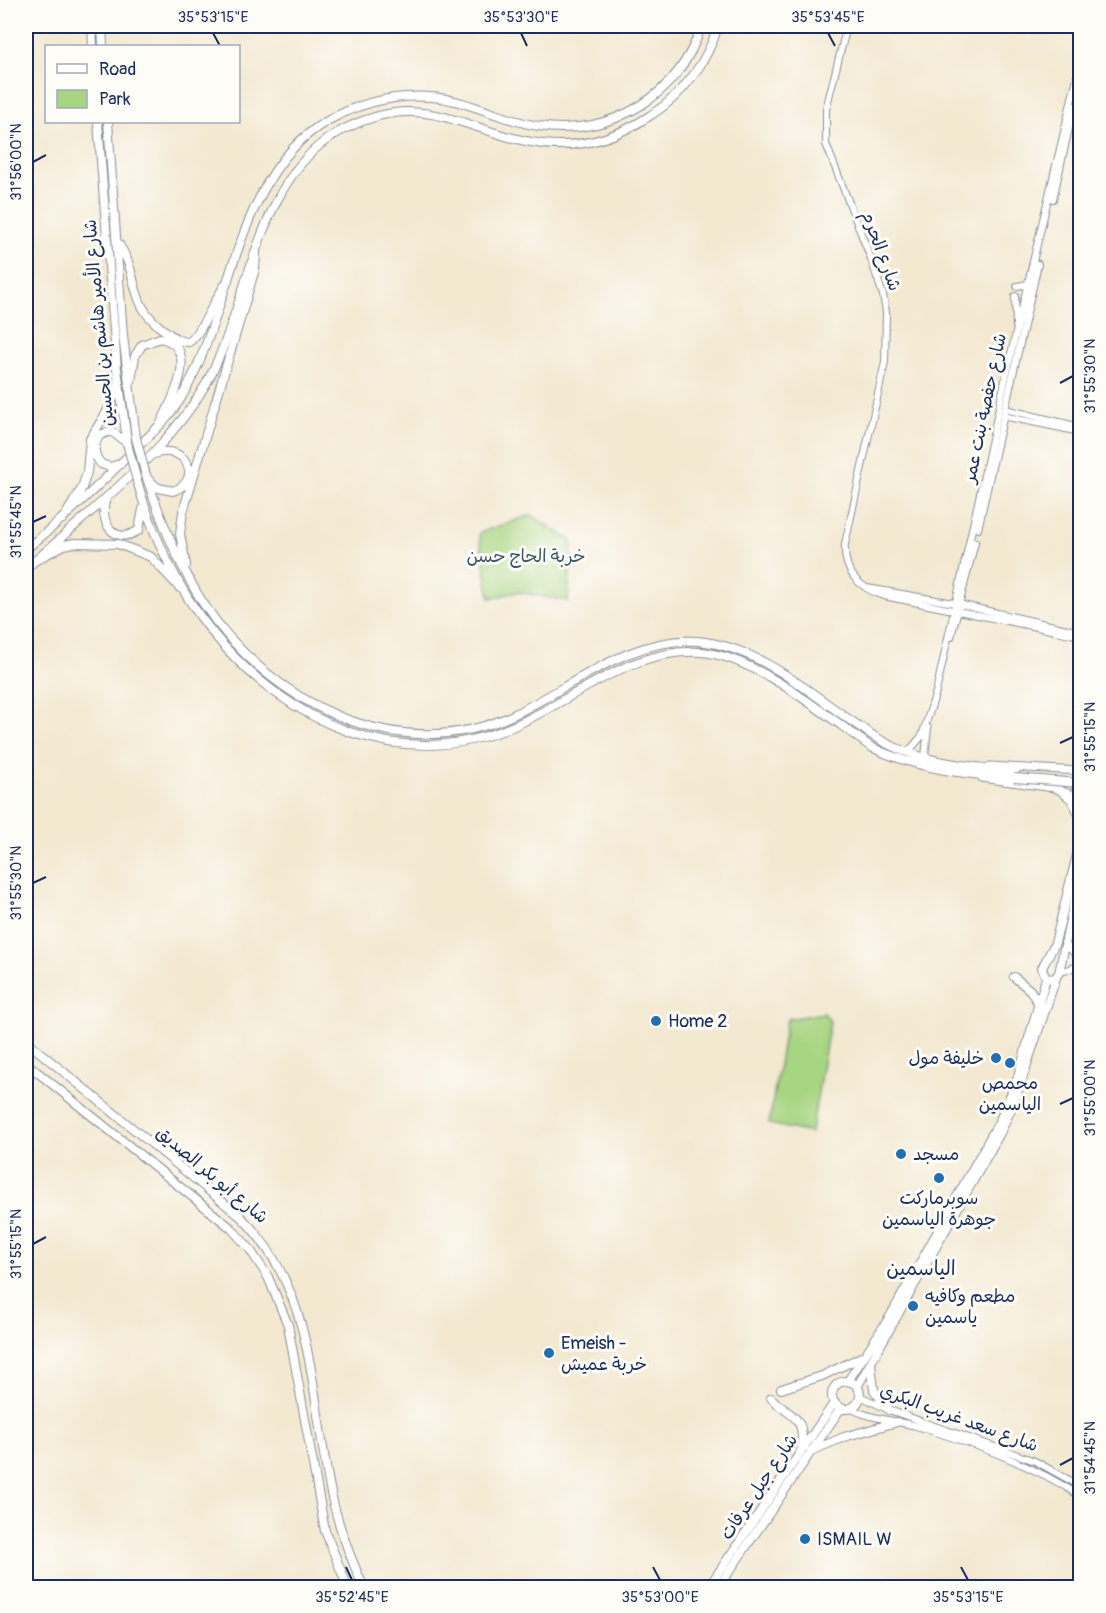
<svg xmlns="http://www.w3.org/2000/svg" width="1106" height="1613" viewBox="0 0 1106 1613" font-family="Pangolin,'Playpen Sans Arabic',sans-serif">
<rect width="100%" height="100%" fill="#fdfcf7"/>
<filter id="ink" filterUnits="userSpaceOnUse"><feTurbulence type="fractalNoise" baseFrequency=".0167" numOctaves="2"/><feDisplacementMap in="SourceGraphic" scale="12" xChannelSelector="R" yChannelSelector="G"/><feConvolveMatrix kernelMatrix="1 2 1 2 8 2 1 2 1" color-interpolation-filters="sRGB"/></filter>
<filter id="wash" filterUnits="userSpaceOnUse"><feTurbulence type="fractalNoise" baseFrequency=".008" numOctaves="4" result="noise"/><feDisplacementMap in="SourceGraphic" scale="24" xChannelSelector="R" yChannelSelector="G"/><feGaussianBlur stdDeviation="1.35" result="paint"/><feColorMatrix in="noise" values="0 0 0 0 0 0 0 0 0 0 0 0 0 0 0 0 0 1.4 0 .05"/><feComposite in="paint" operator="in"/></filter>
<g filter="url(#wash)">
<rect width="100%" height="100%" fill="#f3e8d0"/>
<!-- green -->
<path fill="#a8d582" stroke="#628270" stroke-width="1.5" d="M531,515l41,26 -4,60 -50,-9 -28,6 -11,-65z
M824,1013l6,8 -1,6 -18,106 -42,-9 17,-102 2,-3z"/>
</g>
<g filter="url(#ink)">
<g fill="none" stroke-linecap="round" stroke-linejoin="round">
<defs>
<path id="tertiary" d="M847,26l-21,83v35l45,115 12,36 3,17 -1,50 -40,182c-2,27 13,44 39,52l196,40
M1077,96l3,-14
M1053,199l21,-93
M1017,286l11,-2
M1015,296l1,30
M1005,409l75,18
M1003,416l77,16
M978,529l60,-265
M867,588l87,15 126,29
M951,637l24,-95
M908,752l14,-16 14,-44 74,-334 70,-293
M925,757l3,-29
M1064,943l16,16
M1059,973l21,-8
M860,1396l29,14 146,51 45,25
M850,1408c20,11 45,12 66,18 56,17 116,38 164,70"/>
<path id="secondary" d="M990,766l90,5
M982,778l72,10 24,9"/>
<path id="primary" d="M26,549c35,-28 68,-59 100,-91 21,-20 44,-40 58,-65 48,-84 53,-223 145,-273 32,-18 66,-26 103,-23 37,3 71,24 107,29 71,12 142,-31 162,-100
M26,568c21,-16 40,-35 60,-52 44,-39 90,-80 120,-132 43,-76 49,-204 131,-251 87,-48 125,0 206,11 39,5 75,-7 108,-29 32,-20 56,-53 67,-89
M1080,774l-4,14 4,13
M1060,790l12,10 8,16
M1080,843l-25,100 -13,25 4,10 8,1 5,-6 21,-101
M1014,977l16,13 10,16
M871,1363l3,27 15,20
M848,1381l43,-66 109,-195 17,-40 29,-102
M832 1395a14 14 0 1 1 28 0a14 14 0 1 1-28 0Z
M857,1387l143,-254 15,-33 41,-122
M781,1389l41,-13 43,-21
M771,1398c21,21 35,16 30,53
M811,1451l33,-14 53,-15
M708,1588l126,-185
M718,1588l123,-180"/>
<path id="trunk" d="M92,26l1,20
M102,26l1,20
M98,122l19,247 11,78
M108,122l15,214 13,102
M118,243c24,35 7,61 50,90 7,5 12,9 21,9 13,-8 26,-46 39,-61
M131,381l4,-25 7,-11 18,-7c43,9 10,66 0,87
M120,464l-10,3 -9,-3c-8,-9 -8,-19 -1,-29l11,-4 16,12
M145,472c15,46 32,90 58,131 65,99 195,166 310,112 57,-27 118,-79 184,-74 69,6 124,63 180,97 40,25 93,28 138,34
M149,480l9,8 15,3c32,-11 12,-51 -22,-36
M137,481c15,52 40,108 75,151 74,91 190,144 304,93 59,-26 116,-78 185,-73 54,4 126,64 170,95 45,22 94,27 143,31
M106,498c-8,23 8,49 33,32l4,-21
M63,519l19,-31 5,-16 3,-33 21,-34 5,-18
M36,560l28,-15 11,-2 43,1 33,13 29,31
M186,565l-6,-31 3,-22 72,-243 1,-15
M26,1041l215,176c75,74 69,178 90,276 7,33 19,64 33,95
M26,1063l205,165 18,20 19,29 20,48 37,206 23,57"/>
</defs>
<!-- tertiary casing -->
<use href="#tertiary" stroke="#878c97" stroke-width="8"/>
<!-- secondary casing -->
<use href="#secondary" stroke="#878c97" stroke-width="9"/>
<!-- primary casing -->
<use href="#primary" stroke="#878c97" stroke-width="10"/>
<!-- trunk casing -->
<use href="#trunk" stroke="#878c97" stroke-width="10"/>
<!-- tertiary -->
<use href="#tertiary" stroke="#fff" stroke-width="6"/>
<!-- secondary -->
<use href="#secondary" stroke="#fff" stroke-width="7"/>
<!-- primary -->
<use href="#primary" stroke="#fff" stroke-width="8"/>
<!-- trunk -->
<use href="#trunk" stroke="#fff" stroke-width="8"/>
<defs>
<path id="trunk-bridge" d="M136,438l9,34
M128,447l9,34
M1014,778l66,5"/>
</defs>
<!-- trunk-bridge casing -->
<use href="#trunk-bridge" stroke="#878c97" stroke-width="10" stroke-linecap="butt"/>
<!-- trunk-bridge -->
<use href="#trunk-bridge" stroke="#fff" stroke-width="8"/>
</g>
</g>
<!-- ticks -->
<path fill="none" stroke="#1b2f5e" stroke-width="2" d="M213,33l7,13M521,33l6,13M828,33l7,13M33,162l13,-7M1060,383l13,-7M33,522l13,-6M1060,743l13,-6M33,883l13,-6M1060,1104l13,-6M33,1244l13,-7M1060,1465l13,-7M346,1567l6,13M653,1567l7,13M961,1567l7,13"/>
<!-- markers -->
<g fill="#1f6fb2" stroke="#fdfcf7" stroke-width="2">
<circle cx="656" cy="1021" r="6"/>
<circle cx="996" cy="1058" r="6"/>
<circle cx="1010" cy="1063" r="6"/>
<circle cx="901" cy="1154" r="6"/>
<circle cx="939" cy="1178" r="6"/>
<circle cx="913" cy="1306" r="6"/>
<circle cx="549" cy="1353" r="6"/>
<circle cx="805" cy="1539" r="6"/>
</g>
<g text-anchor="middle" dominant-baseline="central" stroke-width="6" stroke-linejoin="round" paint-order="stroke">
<!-- street labels -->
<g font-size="18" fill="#1b2f5e" stroke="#fdfcf7">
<text transform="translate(881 251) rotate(70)">شارع الحرم</text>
<text transform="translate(99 323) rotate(-95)">شارع الأمير هاشم بن الحسين</text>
<text transform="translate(985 408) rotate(-78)">شارع حفصة بنت عمر</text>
<text transform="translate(212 1175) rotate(40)">شارع أبو بكر الصديق</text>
<text transform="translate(959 1418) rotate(20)">شارع سعد غريب البكري</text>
<text transform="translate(759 1487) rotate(-56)">شارع جبل عرفات</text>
</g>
<!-- park labels -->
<g font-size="18" fill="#3e5867" stroke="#fdfcf7">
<text x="526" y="556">خربة الحاج حسن</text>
</g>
<!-- poi labels -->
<g font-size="18" fill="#1b2f5e" stroke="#fdfcf7" text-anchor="start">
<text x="668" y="1021">Home 2</text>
<text x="984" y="1058" text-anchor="end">خليفة مول</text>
<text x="1010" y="1083" text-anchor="middle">محمص<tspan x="1010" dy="21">الياسمين</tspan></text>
<text x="913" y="1154">مسجد</text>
<text x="939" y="1198" text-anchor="middle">سوبرماركت<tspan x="939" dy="21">جوهرة الياسمين</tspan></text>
<text x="925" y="1296">مطعم وكافيه<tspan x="925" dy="21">ياسمين</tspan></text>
<text x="561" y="1343">Emeish -<tspan x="561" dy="21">خربة عميش</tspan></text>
<text x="817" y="1539">ISMAIL W</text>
</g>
<!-- neighbourhood labels -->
<g font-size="20" fill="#1b2f5e" stroke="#fdfcf7">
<text x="921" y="1268">الياسمين</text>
</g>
</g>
<!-- margin -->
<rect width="1106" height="1613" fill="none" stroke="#fdfcf7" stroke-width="66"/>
<!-- legend -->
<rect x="45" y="45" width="195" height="78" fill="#fdfcf7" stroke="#a3aaba" stroke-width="1.5"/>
<rect x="57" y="64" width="30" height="9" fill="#ffffff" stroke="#a3aaba" stroke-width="1.5"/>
<text x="99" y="75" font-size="18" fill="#1b2f5e">Road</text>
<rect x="57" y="90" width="30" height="18" fill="#a8d582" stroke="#a3aaba" stroke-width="1.5"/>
<text x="99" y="105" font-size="18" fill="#1b2f5e">Park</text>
<rect x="33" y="33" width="1040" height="1547" fill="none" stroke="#1b2f5e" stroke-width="2"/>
<g font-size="15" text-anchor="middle" fill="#1b2f5e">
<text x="213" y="22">35°53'15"E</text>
<text x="521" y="22">35°53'30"E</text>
<text x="828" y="22">35°53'45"E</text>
<text transform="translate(16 162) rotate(-90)" y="5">31°56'00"N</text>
<text transform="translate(1090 376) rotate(-90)" y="5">31°55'30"N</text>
<text transform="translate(16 522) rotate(-90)" y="5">31°55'45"N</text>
<text transform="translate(1090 737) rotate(-90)" y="5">31°55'15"N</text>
<text transform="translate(16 883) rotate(-90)" y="5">31°55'30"N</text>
<text transform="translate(1090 1098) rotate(-90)" y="5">31°55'00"N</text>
<text transform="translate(16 1244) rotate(-90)" y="5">31°55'15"N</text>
<text transform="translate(1090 1458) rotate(-90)" y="5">31°54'45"N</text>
<text x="352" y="1602">35°52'45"E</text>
<text x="660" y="1602">35°53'00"E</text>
<text x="968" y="1602">35°53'15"E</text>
</g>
</svg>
